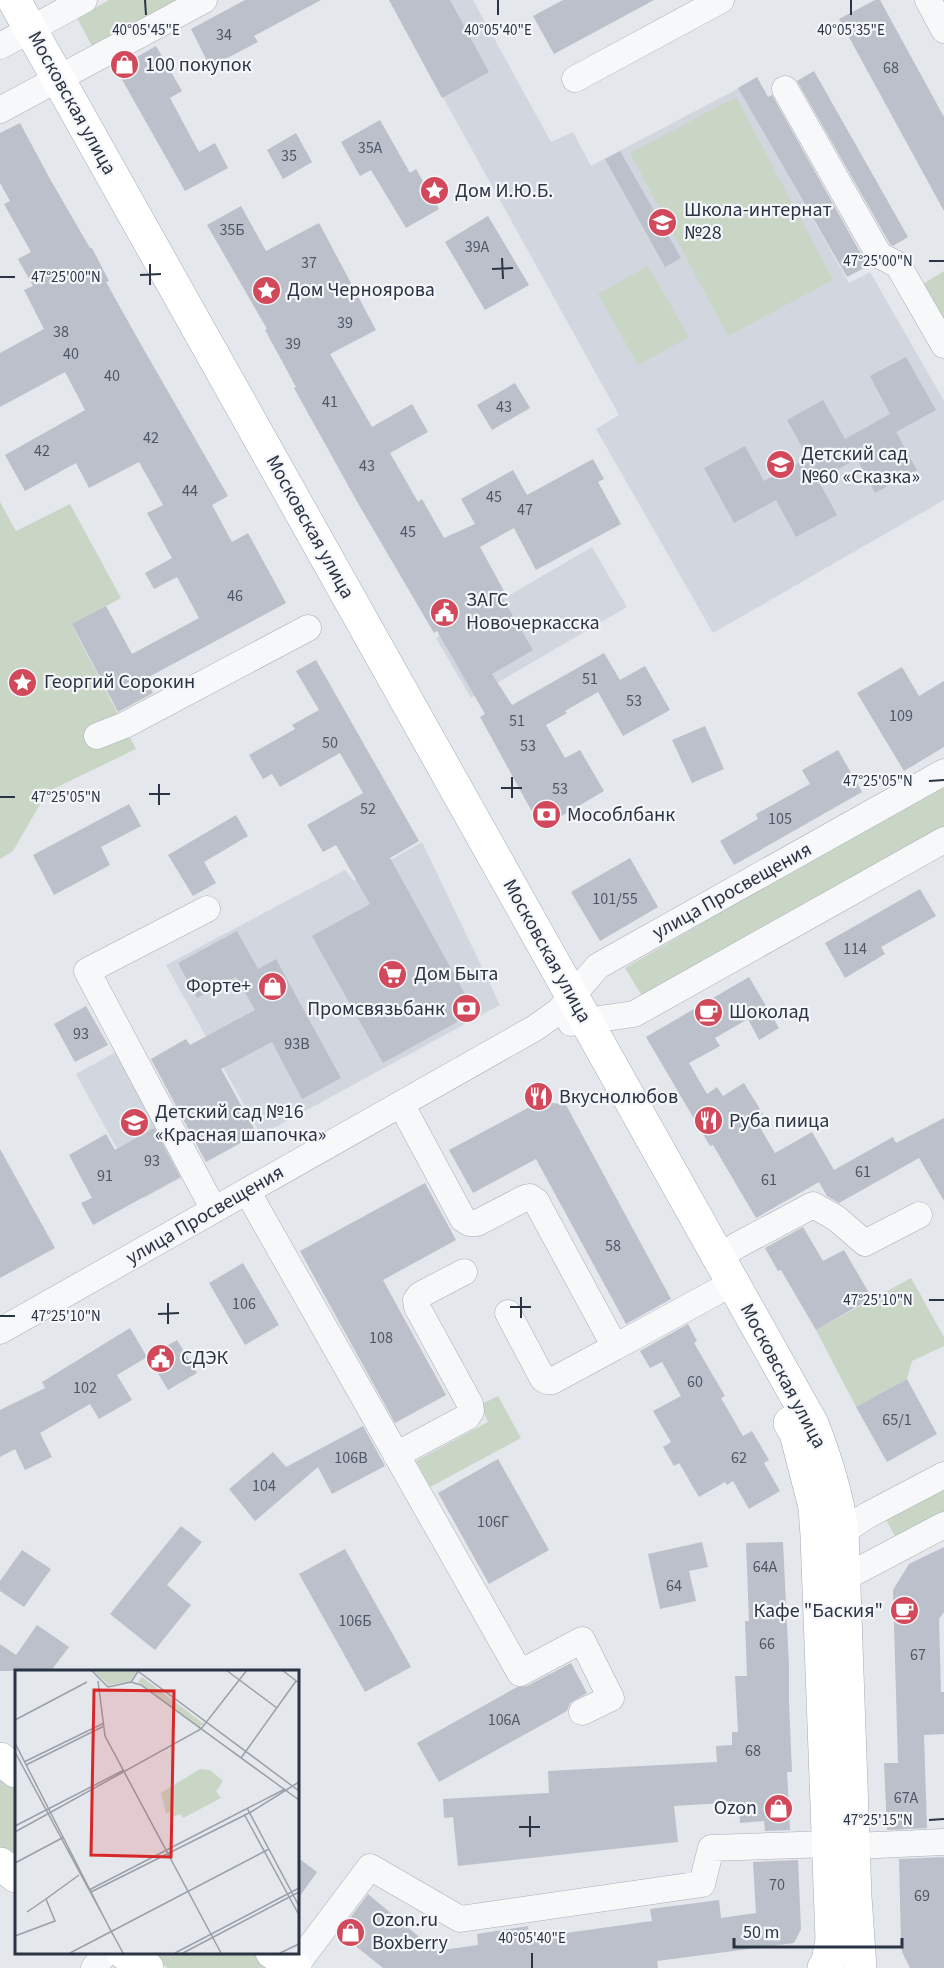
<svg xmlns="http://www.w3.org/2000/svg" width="944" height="1968" viewBox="0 0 944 1968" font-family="'Source Sans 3',sans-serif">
<rect width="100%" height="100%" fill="#e4e7ec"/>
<!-- built -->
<path fill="#d2d6de" d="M389,0h84l78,142 22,-10 18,34 148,-78 110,195 21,-11 74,129v99l-231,133 -117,-204 23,-14z
M592,547l35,60 -156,91 -35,-60z
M422,842l78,163 -239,130 -95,-170 179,-95 9,11z
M123,1048l69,124 -48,26 -68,-124z"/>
<!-- green -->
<path fill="#c9d6c5" d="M109,0h69l-86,46 -15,-28z
M736,97l97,183 -105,56 -98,-183z
M648,266l41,71 -51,28 -40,-71z
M944,271v61l-26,-45z
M0,502l16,29 54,-27 51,94 -49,27 64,124 -89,43 -34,59 -13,8z
M944,783v51l-299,167 -20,-33z
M911,1278l33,59v9l-32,15 -5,18 -51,28 -40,-77z
M498,1396l23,42 -91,49 -14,-26 72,-39 -8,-17z
M944,1483v34l-46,24 -15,-26z
M0,1768l16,11v81l-16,-11z
M145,1952h115l24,16h-116z"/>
<!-- building -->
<path fill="#bbc0ca" d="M245,0h76l-67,36 4,6 -48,25 -19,-38z
M389,0h61l39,72 -47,26z
M563,0h91l-100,54 -21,-38z
M875,0h5l64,117v94l-105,-192z
M156,46l26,45 -12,7 29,54 16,-9 13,25 -43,23 -69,-122z
M814,71l94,166 -15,9 -3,-2 -93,-163z
M757,77l11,20 4,-2 93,166 -2,2 3,4 -19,10 -109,-189z
M380,120l30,53 6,-4 23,40 -33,19 -35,-58 -11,6 -19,-34z
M20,123l30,56 40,69h2l17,33 -3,1 33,59 89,155 -16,9 20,37 16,-9 38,70 -141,76 8,14 -35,19 -46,-88 34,-18 26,48 67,-36 -22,-41 -23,12 -9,-16 27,-15 -25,-45 16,-8 -24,-43 -50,26 -13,-25 -51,28 -20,-36 80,-45 -20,-38 -65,35v-54l44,-24 -20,-39 9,-4 -15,-27 13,-7 -27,-48 6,-3 -10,-18v-50z
M296,133l16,29 -29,17 -16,-29z
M620,151l61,107 -16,9 -60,-108z
M241,206l25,45 53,-28 57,107 -46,24 42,73 40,-23 16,28 -38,21 28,49 4,-3 22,39 31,-14 -14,-25 52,-29 14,25 66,-36 11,20 -6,3 23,42 -85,46 -22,-42 -34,19 24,44 -4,3 33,56 -41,24 20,31 92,-52 16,27 25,-14 25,44 -47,26 -25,-44 -33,19 2,2 -21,12 19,33 15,-8 24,41 -63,37 -61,-111 5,-3 -48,-83 -3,2 -75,-128 -65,-117 2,-1 -31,-57 2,-1 -60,-104z
M488,216l41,69 -44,25 -40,-68z
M906,357l30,53 -40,22 21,38 -42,23 -18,-34 -39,21 19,35 -41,22 -20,-37 -42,23 -30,-55 41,-22 19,35 44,-23 -21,-38 36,-20 22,39 45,-25 -20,-38z
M515,383l15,25 -38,22 -15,-25z
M316,660l103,181 -29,17 85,154 -92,51 -71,-127 58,-32 -34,-59 -13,7 -16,-27 56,-32 -23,-40 -60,34 -8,-13 -9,5 -14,-24 46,-26 -3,-4 27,-15 -23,-39z
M902,667l17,29 25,-15v66l-40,24 -47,-78z
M705,726l19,43 -32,14 -20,-43z
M838,750l24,42 -128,73 -14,-24 38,-22 -2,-5 54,-30 -8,-14z
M129,804l12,22 -40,21 9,18 -56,30 -21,-40z
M236,815l12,21 -44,26 12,21 -23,13 -25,-41z
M630,858l28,49 -58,34 -29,-49z
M920,889l16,27 -55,31 4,7 -40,24 -20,-35z
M237,931l21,38 18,-10 65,119 -39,21 -30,-57 -51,27 36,65 -51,28 -55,-103 35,-20 4,6 65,-35 -19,-33 -39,21 -19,-35z
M749,977l30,51 -20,12 -11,-21 -33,19 5,8 -31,17 18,31 10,-7 6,9 21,-13 19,31 -8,5 20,34 37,-21 22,38 59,-33 3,6 48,-25v83l-25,-43 -80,45 -12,-7 -8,-14 -63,36 -43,-73 -3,1 -64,-109z
M86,1006l22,39 -33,17 -21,-38z
M541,1101l25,4 105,194 -45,25 -90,-165 -63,34 -24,-43z
M154,1128l26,49 -87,48 -12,-22 11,-5 -23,-43 37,-21 9,16z
M0,1149l55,99 -55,30z
M425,1183l31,57 -73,40 63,115 -51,28 -95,-172z
M803,1227l20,34 21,-11 28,48 -56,32 -35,-60 -3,1 -13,-23z
M243,1263l36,62 -34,20 -36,-62z
M688,1324l9,17 -3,2 31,53 -4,2 22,38 9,-5 17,29 -5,3 16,28 -31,18 -16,-28 -6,4 -2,-3 -26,15 -20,-34 -5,3 -11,-19 8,-5 -18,-31 28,-15 -19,-34 -12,6 -10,-17z
M130,1328l17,29 -30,18 15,25 -33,19 -9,-15 -50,29 12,24 -27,13 -10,-21 -15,8v-47l45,-22 -3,-6z
M177,1340l20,33 -29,17 -20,-33z
M907,1379l30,55 -50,28 -31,-55z
M363,1426l22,40 -53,28 -14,-27 -63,54 -26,-32 44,-37 13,15z
M498,1459l51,91 -60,34 -51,-91z
M181,1526l21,16 -35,43 24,20 -36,45 -45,-36z
M702,1542l6,25 -19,4 7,30 -36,8 -12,-55z
M783,1542l6,125v35l3,70h-5l3,58 -25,1 -1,-10 -24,2 -1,-21 -65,4 4,36 -220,24 -5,-49 -9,1 -1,-19 106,-6 -1,-22 169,-9 -1,-16 16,-1v-13h6l-3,-56h12l-2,-55h4l-3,-78z
M944,1547v65l-5,7 2,73h3v42l-20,1 3,93 -40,2 -3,-67h14l-5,-173 16,-26z
M345,1549l66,118 -46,25 -66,-118z
M22,1550l29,19 -27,38 -24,-16v-10z
M37,1625l32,22 -18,24h-51v-27l16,11z
M571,1663l16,30 -17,10 -3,8 -128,71 -22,-39 100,-56 10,-1z
M297,1857l20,15 -20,28z
M944,1857v111h-34l-8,-16 -1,-11 -2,-82z
M798,1860l3,69 -7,14 -137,18 1,7h-275l-44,-35 29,-39 68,57 42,-6 -1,-11 51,-8 2,12 122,-17 -2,-12 69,-9 2,18 35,-5 -3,-51z"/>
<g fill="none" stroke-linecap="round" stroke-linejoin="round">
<defs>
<path id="minor" d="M928,0l16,30
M0,46l84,-46
M575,79l146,-79
M785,89l94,166 19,10 46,80
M0,110l204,-110
M97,736l28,-11 183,-97
M207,909l-120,62 127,239
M571,1023l63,-9 310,-174
M401,1104l62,115 6,4h8l48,-25 5,-1 6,4 79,146 101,-55
M247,1191l273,482 62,-33 29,58 -29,14
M719,1258l17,-12 77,-41 23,13 29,25 54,-28
M508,1313l35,66 4,2h5l63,-34
M0,1331l535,-303 24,-17 39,-45 346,-194
M396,1455l71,-38 4,-6 -1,-7 -53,-97 -1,-7 4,-5 44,-23
M828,1533l14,-1 26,-17 76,-40
M828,1580l16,-2 100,-53
M854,1846l90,-4
M94,1968l12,-16
M294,1968l76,-101 90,52 242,-35 9,-36 117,-4"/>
<path id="major" d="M14,0l798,1424c14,36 25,70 30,108l13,365 5,71
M790,1423l6,10 19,74 2,28 15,405 -4,21 -4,7
M0,1759l16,12
M0,1864l16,12
M123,1952l24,16
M272,1952l23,16"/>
</defs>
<!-- minor casing -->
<use href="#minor" stroke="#a9aeb7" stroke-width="27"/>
<!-- major casing -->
<use href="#major" stroke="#a3abb8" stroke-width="34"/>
<!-- minor -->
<use href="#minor" stroke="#f7f8fa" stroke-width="26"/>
<!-- major -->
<use href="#major" stroke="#fff" stroke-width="33"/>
</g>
<!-- ticks -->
<path fill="none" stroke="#2b3445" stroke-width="2" d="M145,0l1,15M498,0v15M851,0v15M502,258l1,21M929,261h15M150,264v21M492,269l21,-1M140,275l21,-1M0,277h15M512,777v21M929,781l15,-1M159,784v21M501,788h21M149,794h21M0,797h15M521,1297v21M929,1300h15M168,1303v21M510,1307h21M158,1314l21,-1M0,1316h15M530,1816v21M929,1820l15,-1M519,1827h21M532,1953v15"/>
<!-- icons -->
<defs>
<symbol id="shop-disc" viewBox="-11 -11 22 22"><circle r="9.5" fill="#d1495b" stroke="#f4f6f9"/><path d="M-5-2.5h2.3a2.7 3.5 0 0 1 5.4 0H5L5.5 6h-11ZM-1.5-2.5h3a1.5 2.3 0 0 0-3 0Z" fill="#fff"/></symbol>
<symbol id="sight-disc" viewBox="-11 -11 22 22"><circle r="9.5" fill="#d1495b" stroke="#f4f6f9"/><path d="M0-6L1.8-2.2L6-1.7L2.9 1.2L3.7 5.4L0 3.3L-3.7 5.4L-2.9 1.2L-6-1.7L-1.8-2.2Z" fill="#fff"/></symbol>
<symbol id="school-disc" viewBox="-11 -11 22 22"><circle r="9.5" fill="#d1495b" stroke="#f4f6f9"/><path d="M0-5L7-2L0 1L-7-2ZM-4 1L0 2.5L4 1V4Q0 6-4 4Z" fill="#fff"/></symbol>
<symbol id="civic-disc" viewBox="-11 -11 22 22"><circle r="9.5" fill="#d1495b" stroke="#f4f6f9"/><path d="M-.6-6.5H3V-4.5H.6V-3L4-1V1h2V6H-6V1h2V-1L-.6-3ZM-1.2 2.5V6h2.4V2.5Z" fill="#fff"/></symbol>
<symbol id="bank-disc" viewBox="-11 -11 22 22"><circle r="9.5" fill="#d1495b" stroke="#f4f6f9"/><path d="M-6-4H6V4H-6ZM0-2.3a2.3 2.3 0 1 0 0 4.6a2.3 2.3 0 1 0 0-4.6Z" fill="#fff"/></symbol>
<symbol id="supermarket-disc" viewBox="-11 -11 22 22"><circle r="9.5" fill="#d1495b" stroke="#f4f6f9"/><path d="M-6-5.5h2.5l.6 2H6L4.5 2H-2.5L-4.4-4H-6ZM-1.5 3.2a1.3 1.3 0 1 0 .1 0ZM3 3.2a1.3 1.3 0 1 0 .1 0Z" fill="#fff"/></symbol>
<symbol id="cafe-disc" viewBox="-11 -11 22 22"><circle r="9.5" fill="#d1495b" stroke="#f4f6f9"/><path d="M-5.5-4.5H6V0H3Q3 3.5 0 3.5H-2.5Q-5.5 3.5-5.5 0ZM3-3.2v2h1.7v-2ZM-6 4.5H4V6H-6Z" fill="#fff"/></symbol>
<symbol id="restaurant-disc" viewBox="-11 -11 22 22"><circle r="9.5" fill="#d1495b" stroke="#f4f6f9"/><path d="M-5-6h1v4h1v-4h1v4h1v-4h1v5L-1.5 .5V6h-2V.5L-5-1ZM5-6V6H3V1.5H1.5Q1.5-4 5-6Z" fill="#fff"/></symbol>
</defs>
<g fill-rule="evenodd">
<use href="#shop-disc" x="108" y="48" width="33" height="33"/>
<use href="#sight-disc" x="418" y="174" width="33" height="33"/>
<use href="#school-disc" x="646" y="206" width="33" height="33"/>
<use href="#sight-disc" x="250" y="274" width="33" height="33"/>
<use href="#school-disc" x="764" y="448" width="33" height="33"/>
<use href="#civic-disc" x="428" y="596" width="33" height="33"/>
<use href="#sight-disc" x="6" y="666" width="33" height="33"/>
<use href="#bank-disc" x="530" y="798" width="33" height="33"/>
<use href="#supermarket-disc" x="376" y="958" width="33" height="33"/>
<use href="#shop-disc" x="256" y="970" width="33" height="33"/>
<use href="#bank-disc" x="450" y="992" width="33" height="33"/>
<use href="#cafe-disc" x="692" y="996" width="33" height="33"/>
<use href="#restaurant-disc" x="522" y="1080" width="33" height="33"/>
<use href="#restaurant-disc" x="692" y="1104" width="33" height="33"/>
<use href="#school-disc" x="118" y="1106" width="33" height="33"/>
<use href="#civic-disc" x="144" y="1342" width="33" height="33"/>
<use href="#cafe-disc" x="888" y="1594" width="33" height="33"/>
<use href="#shop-disc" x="762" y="1792" width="33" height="33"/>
<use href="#shop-disc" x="334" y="1916" width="33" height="33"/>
</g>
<g text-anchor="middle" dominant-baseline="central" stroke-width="4.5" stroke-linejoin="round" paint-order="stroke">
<!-- number labels -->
<g font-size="16" fill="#4f5766">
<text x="224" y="35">34</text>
<text x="891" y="68">68</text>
<text x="370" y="148">35А</text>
<text x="289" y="156">35</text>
<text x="232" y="230">35Б</text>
<text x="477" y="247">39А</text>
<text x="309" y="263">37</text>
<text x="345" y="323">39</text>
<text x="61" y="332">38</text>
<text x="293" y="344">39</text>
<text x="71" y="354">40</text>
<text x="112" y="376">40</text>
<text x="330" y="402">41</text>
<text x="504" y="407">43</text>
<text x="151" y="438">42</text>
<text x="42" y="451">42</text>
<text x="367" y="466">43</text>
<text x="190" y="491">44</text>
<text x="494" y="497">45</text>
<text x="525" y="510">47</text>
<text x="408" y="532">45</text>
<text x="235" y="596">46</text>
<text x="590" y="679">51</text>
<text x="634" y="701">53</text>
<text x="901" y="716">109</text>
<text x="517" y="721">51</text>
<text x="330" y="743">50</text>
<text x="528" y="746">53</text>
<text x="560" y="789">53</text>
<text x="368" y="809">52</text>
<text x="780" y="819">105</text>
<text x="615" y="899">101/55</text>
<text x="855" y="949">114</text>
<text x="81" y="1034">93</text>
<text x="297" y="1044">93В</text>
<text x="152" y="1161">93</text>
<text x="863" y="1172">61</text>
<text x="105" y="1176">91</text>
<text x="769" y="1180">61</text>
<text x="613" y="1246">58</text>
<text x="244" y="1304">106</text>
<text x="381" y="1338">108</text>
<text x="695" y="1382">60</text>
<text x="85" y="1388">102</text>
<text x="897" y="1420">65/1</text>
<text x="351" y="1458">106В</text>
<text x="739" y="1458">62</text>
<text x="264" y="1486">104</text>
<text x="493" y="1522">106Г</text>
<text x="765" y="1567">64А</text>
<text x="674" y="1586">64</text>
<text x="355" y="1621">106Б</text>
<text x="767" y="1644">66</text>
<text x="918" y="1655">67</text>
<text x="504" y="1720">106А</text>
<text x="753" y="1751">68</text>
<text x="906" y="1798">67А</text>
<text x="777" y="1885">70</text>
<text x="922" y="1896">69</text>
</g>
<!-- poi labels -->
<g font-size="20" fill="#2b3445" stroke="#f4f6f9" text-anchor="start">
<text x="145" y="65">100 покупок</text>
<text x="455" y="191">Дом И.Ю.Б.</text>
<text x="684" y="210">Школа-интернат<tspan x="684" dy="23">№28</tspan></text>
<text x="287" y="290">Дом Черноярова</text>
<text x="801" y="454">Детский сад<tspan x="801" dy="23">№60 «Сказка»</tspan></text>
<text x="466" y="600">ЗАГС<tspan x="466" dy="23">Новочеркасска</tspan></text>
<text x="44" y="682">Георгий Сорокин</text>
<text x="567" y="815">Мособлбанк</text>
<text x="414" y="974">Дом Быта</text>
<text x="251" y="986" text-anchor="end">Форте+</text>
<text x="445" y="1009" text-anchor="end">Промсвязьбанк</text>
<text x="729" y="1012">Шоколад</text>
<text x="559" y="1097">Вкуснолюбов</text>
<text x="155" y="1112">Детский сад №16<tspan x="155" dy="23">«Красная шапочка»</tspan></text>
<text x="729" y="1121">Руба пиица</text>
<text x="181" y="1358">СДЭК</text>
<text x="883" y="1611" text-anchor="end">Кафе "Баския"</text>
<text x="757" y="1808" text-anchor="end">Ozon</text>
<text x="372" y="1920">Ozon.ru<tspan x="372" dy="23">Boxberry</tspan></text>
</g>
<!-- street labels -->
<g font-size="20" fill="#2b3445" stroke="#f4f6f9">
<text transform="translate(72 103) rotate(61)">Московская улица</text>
<text transform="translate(310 527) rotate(61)">Московская улица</text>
<text transform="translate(732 891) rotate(-29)">улица Просвещения</text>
<text transform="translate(547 951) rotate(61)">Московская улица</text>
<text transform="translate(205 1215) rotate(-30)">улица Просвещения</text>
<text transform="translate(783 1376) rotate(62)">Московская улица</text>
</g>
</g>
<!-- overview -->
<g transform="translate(15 1670)">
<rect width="284" height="284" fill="#e4e7ec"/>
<path d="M77,0h46l-9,12 -20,3zM127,7l62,47 -5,3 -61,-45zM185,99l10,1 13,11 -7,10 5,7 -38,20 -3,-4 -7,3 -3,-5 -4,2 -5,-21z" fill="#c9d6c5"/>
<path fill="none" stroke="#9a9fa9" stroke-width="1.5" d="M76,0l17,17 23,-5 8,-12M211,0l51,38M267,0l17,13M124,2l160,119M83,11l7,55 116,217M116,12l10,3 158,115M0,50l72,-38M0,73l98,192M0,82l108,201M226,88l55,-77M9,92l80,-39M11,95l78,-39M232,138l52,98M229,144l55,101M0,156l109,-56M0,162l186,-103 46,-59M0,193l49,-26M74,220l196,-101M76,222l160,-80 48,-30M12,242l19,-13M0,266l40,-15 -9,-22 33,-24M55,283l199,-104M160,283l124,-65M168,283l116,-61M265,283l19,-9"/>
<path fill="#d62828" fill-opacity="0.15" stroke="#d62828" stroke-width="3" d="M79,20l80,1 -3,166 -80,-2z"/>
<rect width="284" height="284" fill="none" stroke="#2b3445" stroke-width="3"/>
</g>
<g font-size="15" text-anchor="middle" fill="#2b3445" stroke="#f4f6f9" stroke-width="4.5" stroke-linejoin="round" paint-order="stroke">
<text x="146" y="35">40°05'45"E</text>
<text x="498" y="35">40°05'40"E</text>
<text x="851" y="35">40°05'35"E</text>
<text x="878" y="266">47°25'00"N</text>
<text x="66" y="282">47°25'00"N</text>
<text x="878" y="786">47°25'05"N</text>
<text x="66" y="802">47°25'05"N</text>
<text x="878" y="1305">47°25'10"N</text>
<text x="66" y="1321">47°25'10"N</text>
<text x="878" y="1825">47°25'15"N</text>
<text x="532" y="1943">40°05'40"E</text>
</g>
<!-- scale -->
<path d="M734 1938v9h168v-9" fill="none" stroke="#2b3445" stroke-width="3"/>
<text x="743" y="1938" font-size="18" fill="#2b3445" stroke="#f4f6f9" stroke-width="4.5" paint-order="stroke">50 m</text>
</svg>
